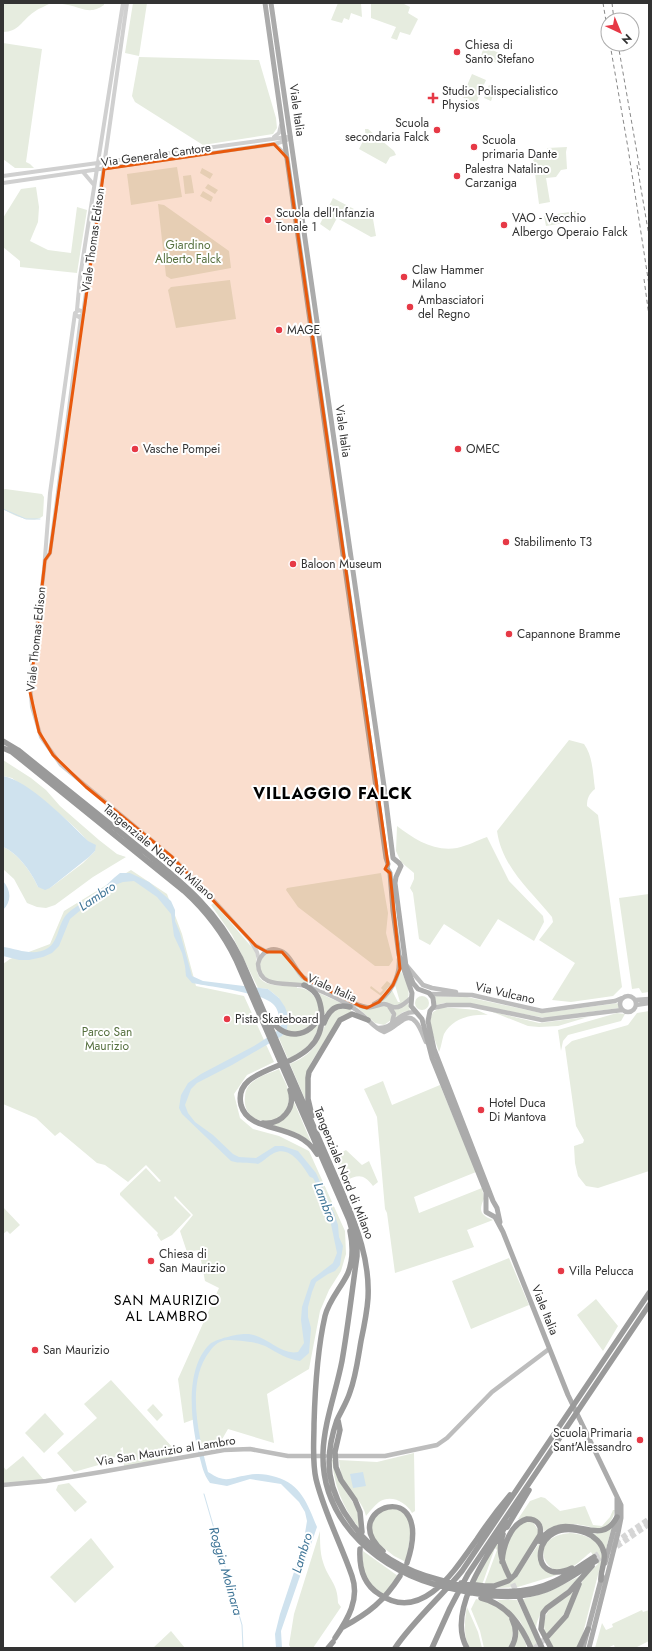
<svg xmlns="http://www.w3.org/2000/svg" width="652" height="1651" viewBox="0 0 652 1651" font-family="Jost,sans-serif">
<rect width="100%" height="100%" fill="#fff"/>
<!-- green -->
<path fill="#e6ecdf" d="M3,3h48c-5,3 -12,5 -17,9 -12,8 -15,20 -31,20z
M52,3h52v2c-14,10 -21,3 -36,0 -5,-1 -11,-2 -16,-2z
M133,3h14l-8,53 -14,-3z
M338,3h23l1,14 -11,-4 -2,7 -5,-2 -2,5 -11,-3z
M371,3h31l8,4 -2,6 10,6 -8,16 -10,-3 -3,8 -6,-2 5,-11 -25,-9z
M3,43l39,6 -16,113 4,2 4,4h-19l-12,-9z
M484,46l21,10 -4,9 -20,-9z
M139,57l120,3 17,58 1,10 -4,6 -70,11 -68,-43 -3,-6z
M472,74l14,6 -10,23 -14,-6z
M489,85l7,3 -5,13 -7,-3z
M365,129h3l26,22 2,4 -6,2 -4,7 -27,-15 4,-8h3z
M567,147l-1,5 1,17 -6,1 -5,7 -10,1 4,24 -11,2 -6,-46 16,-2 -2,-8z
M177,167l5,30 -51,8 -4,-31z
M202,168l11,6 -3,5 -10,-6z
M191,175l3,18 -9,1 -2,-18z
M208,184l10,6 -3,4 -10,-6z
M36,187l3,20 -1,15 -8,19 18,9 23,3 6,-46 10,3 -10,63 -57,-6v-6l-17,-14v-29l18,-29z
M203,191l10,6 -2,5 -11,-6z
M333,198l40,21 3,17 -5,1 -34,-19 -7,13 -10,-7z
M158,204l6,1 65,46 2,17 -60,11 -5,-3z
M576,211l1,8 -1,2 -30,5 -2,-10z
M230,280l6,39 -60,9 -8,-38 3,-3z
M5,489l37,5 2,3 -1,19c-11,9 -30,-1 -40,-7v-19z
M569,740l15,4c9,12 9,31 11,45 -6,5 -8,9 -8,17l11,9 24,172 -9,9 -42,6 -19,-2 23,-37 -36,-23 14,-18 -1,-5c-22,-27 -50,-50 -55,-86z
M3,760l28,18 15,12 14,16 39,34 18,14 9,3 -33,20 -38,28 -9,3 -9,-1 -10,-4 -13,-24 -11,-10v-22c15,6 29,26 35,40l12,1 33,-25 12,-12c-19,-29 -56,-52 -83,-73l-9,-2z
M397,826c17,13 37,26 60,22 10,-2 21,-8 30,-11l22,44 34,35 1,6 -10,19 -36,-22 -18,28 -36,-23 -14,21 -11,-6 -6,-46 -3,-5 4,-9v-6l-13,-11 -5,-11z
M131,870l36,24 15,40 14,52 48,10 30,66 -27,13 -13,19 6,24 13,11 26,7 30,15 36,80 1,23 -5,17 -12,19 -9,21 -11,58 -42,25 7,49 -46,-14 -11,19h-18l-4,-29 -11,4 -6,-44 41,-91 -14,-7 -6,-31 -12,2 -7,-21 13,-16 -18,-19 -1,2 17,17 -19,20 -11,6 -4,-6 1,-2 -38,-38v-2l26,-25 13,14 2,-1 -15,-16 -18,17 -23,-17 -8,-2 -37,-31 -5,4 -19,-18 -33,-14v-140l7,-5 40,-15 14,-33z
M381,873l7,40 -2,20 7,27 -4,6h-14l-77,-59 -12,-17 1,-2z
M649,894v98l-7,1 -3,-5 -7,1 -13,-91z
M214,903l41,48c2,7 1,12 2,19 2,19 26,15 40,16v2c16,-2 29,21 18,34 -4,4 -11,7 -16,11l-13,-3 -7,-32 -11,-9 -10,-1 -26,-53 -21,-30z
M277,951l7,3 12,17 53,31 28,5 9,-1c5,4 6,8 5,14l-7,5 -9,-2 -17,-15 -46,-22 -44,-5 -9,-12c2,-12 6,-17 18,-18z
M400,970c7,10 17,34 -4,36 -5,0 -11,-4 -16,-4l12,-12 6,12h2l-5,-17z
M387,981l4,3 -10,12 -11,-8 1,-2 9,7 3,-3 -2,-2z
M318,993h1l22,10 -11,5 -7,8z
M415 1003a7 7 0 1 1 14 0a7 7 0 1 1-14 0Z
M435,996l32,1 74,16 78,-10v5l-73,10 -40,-7 -62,-8 -8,2z
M408,1003l2,8 -7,1 -8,6 -2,-10z
M442,1007l35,3 11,5c-17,-1 -35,3 -44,19 -2,6 -3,14 -5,18l-10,-29 4,-11z
M347,1008l4,2v2l-11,5 -28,44 -4,9 -3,29 -15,-35c35,-15 26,-31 45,-55z
M490,1011l49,12 49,-6 -30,9 -19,1 -11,-1z
M649,1011v160l-51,17 -12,-2 -8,-10 -3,-13 -1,-17 9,-3 1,-3 -8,-14 -11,-79 7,-6 56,-16 9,-12z
M617,1013l8,1 -4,7 -53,14 -5,6 -2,10 -3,-21z
M319,1022c-3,22 -14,27 -31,37l-9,-21 5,-4c16,0 24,3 35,-12z
M279,1069c3,8 10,18 10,26 1,36 -48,33 -44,2 0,-7 3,-12 9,-16 7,-6 17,-8 25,-12z
M383,1081l9,24 48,-20 36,87 -62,25 5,16 63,-25 2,11c-6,12 -3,16 9,21l-26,10 7,17 -79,26 -8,-60 -2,-4 -8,-92 -13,-28z
M294,1102l17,40 -14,-9 -25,-8 20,-17z
M346,1150l16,15 7,-4 9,21 -5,4c-10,-13 -15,-11 -28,-5l-10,-25z
M3,1207l17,18 -10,9 -3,-3 -4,3z
M509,1258l20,47 -58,24 -19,-48z
M596,1299l22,27 -15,25 -26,-36z
M111,1380l63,69 -3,10 -47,7 -1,-19 -3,2 2,2 -13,11 -35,10 -17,-19 40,-35 -13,-14z
M153,1404l10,11 -6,6 -10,-11z
M45,1413l19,21 -20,19 -19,-20z
M414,1453l1,58 -3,2c-6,-11 -21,-19 -33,-11 -5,4 -9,9 -13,14 -3,-13 -13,-21 -20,-32 -5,-7 -6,-15 -7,-24l38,2z
M23,1456l21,24 -41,4v-18l3,4z
M332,1460h2l4,19 19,30 3,20c-17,-20 -26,-44 -28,-69z
M69,1483l18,19 -12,10 -19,-22 2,-5z
M541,1497l4,1 15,13 25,-5 8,19 9,1 8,-9 3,-7h2c-2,10 -6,13 -12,20 -8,-1 -14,-4 -22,-5 -13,-3 -25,2 -37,6l-5,-10 -21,-2 12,-18z
M389,1508l13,3 10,14 -6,37 -12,-6 -20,-16 -3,-13 6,-13z
M525,1521l8,1 5,8v6l-27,41c-3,-6 -6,-11 -6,-18 -1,-13 9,-31 20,-38z
M612,1526l-7,27c-1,-10 -7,-16 -17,-20 -34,-15 -74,21 -31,42l-39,12 -21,1 19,-11 24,-35 10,-10 9,-3 10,-1 10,1 16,5 9,-2z
M320,1531c0,10 0,22 3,31 5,17 15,21 15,41l3,4 -28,41h-22l-2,-3 5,-31z
M570,1533c16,1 33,8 32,26l-21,82 -5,7h-23l-5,-8 21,-25 15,-38 14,-13 -7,-12c-8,6 -16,15 -25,18 -21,8 -40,-33 4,-37z
M91,1538l23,29 -39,36 -25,-26z
M498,1540l10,39 -6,3 -18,3 13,-35 -2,-2 -13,37 -8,-2z
M363,1551l35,25 -15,20c-16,-12 -22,-25 -20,-45z
M580,1576c-5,6 -11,12 -17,18 -14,11 -23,14 -27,33h-2l-11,-28 25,-7z
M574,1592l-10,22 -18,21c-8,-21 10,-35 28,-43z
M476,1599c19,4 42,16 36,38 -1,5 -1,8 -5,11h-23l-4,-17 -9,-22z
M497,1600h20l23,48h-7l-4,-9 -9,-18z
M467,1607l11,25 4,16c-3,0 -8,1 -10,0 -10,-4 -7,-33 -5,-41z
M642,1610l1,2 6,-2v31l-14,7h-20l-1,-3 -7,3h-12l7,-25 4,7 7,-3 -1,-3z
M518,1626l8,18v4h-13c5,-7 5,-13 5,-22z
M171,1631l14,17h-32z"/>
<!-- water -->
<path fill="#cfe2ee" d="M3,776c25,4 67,47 85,65l8,4 -1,6 -6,6 -39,31 -5,2 -7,-3c-6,-14 -20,-34 -35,-40z
M120,873h10l19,9 22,19 4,9v11l5,12 12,43 11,5 65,8 11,9 6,9 3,8 -1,14 -5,7 -50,29 -35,18 -6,6 -6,16 3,8 7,9 18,13 20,19 6,3 17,1 19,-12h8l15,5 18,22 18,40 4,12 1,12 4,9 -3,19 -5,6 -7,3 -12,8 -4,10 -4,15v10l3,11 -2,25 -9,8c-14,-2 -22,-8 -33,-14 -8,-5 -30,-7 -39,-7 -8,0 -14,5 -18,11 -25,31 -11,86 -2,121 19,12 20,6 40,3 10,-2 18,-1 28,2 25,7 32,28 41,50l-36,104 1,17h-6l-1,-14 5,-20 23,-69 4,-24 -2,-9 -6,-10 -18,-18 -31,-5 -23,7 -17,-3c-7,-9 -8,-18 -11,-28 -8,-32 -15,-86 11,-111 6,-5 27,-10 35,-10 20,-1 35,22 53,18l6,-9 -3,-23 1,-13 9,-27 22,-17 4,-10 -10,-48 -14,-27 -3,-1c-7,-11 -20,-32 -36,-24 -6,3 -10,8 -16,11 -9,-2 -18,0 -27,-3l-49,-47 -3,-6 2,-13 7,-12 13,-9 53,-28 22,-14 5,-7c-2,-6 -2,-15 -7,-20 -12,-13 -63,-18 -82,-22l-6,-7 -1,-10 -3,-13 -8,-17 -3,-22 -14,-17 -23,-16 -11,1 -11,4 -9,11 -15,7 -18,15 -11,27 -7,7 -9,4 -14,3h-10l-16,-4v-9c15,2 31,10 45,1 11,-7 10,-25 19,-34 9,-9 22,-14 33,-23 7,-6 12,-12 20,-18z
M3,881c8,9 9,20 0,29z
M363,1472l3,14 -13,2 -3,-14z"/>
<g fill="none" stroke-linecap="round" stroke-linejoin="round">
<!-- stream -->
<path stroke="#cfe2ee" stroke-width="1" d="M3,509l23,10h14
M204,1494l38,131 1,23"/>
<!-- motorway-tunnel -->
<path stroke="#d6d6d6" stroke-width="5.5" stroke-dasharray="5.5 3" stroke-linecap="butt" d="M594,1557l55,-38
M596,1561l53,-37
M509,1576l9,19
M535,1648l13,-12"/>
<!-- tertiary -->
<path stroke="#d0d0d0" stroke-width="4" d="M274,137l5,-4 2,-8
M274,144l8,7 4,5
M83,172l11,13
M3,176l284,-39
M3,183l271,-39 11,-3 6,-4
M77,310l3,-33 43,-274
M83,312l-4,-2 -4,3 -25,180 -6,77 -14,113 2,24 9,30 20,28 111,92 38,39 40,44 7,12 2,8
M76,315l3,2 4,-3 44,-311
M45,560l5,-7 31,-236
M253,944l14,8"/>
<!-- secondary -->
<path stroke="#bdbdbd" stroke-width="4.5" d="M407,966l16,19 9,3 24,4
M430,994l42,1 70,16 73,-10 7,-3
M620 1004a8 8 0 1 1 16 0a8 8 0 1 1-16 0Z
M411,998c-5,4 -11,11 -18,9 -3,-1 -6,-3 -9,-3 -6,0 -11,5 -18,3 -10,-1 -55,-24 -63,-30 -9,-8 -12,-24 -25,-27 -10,-3 -18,5 -20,14 1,28 34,16 53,23 15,6 37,16 49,26 9,7 14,15 24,19 9,-3 12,-8 19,-12 13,-9 19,14 23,22
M635,1000l14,-1
M374,1004c16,-8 26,-27 25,-45
M636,1005l13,-2
M389,1006l5,8 -2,9
M433,1008l14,-3h23l72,15 80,-10
M378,1028c17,1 18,-16 37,-16
M333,1456h52l52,-11 10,-7 45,-46 57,-43
M3,1485l43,-4 55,-9 123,-22 26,-1 38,7h37"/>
<!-- primary -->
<path stroke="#ababab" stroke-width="5" d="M265,3l121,855 2,6 -1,4 3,5 3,38 6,44 13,38 -1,13 11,13 10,39 54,134v20l9,5 8,15 65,163 53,110v13l-3,15 -29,115
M271,3l113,783 9,72 6,5 2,3 -5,11 -1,6 11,83 7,17 5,6 11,4 4,5 1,8 -4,5 -2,10 6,28 59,152 4,7 3,14
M605,1563l12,-46v-19
M583,1648l19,-72"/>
<!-- motorway -->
<path stroke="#9a9a9a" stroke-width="5.5" d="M3,741l15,9c36,29 71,57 107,86 47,39 88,66 116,123l102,235c14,33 27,67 25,104 -1,15 -4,29 -7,43 -3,17 -5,35 -11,51 -3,10 -9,19 -13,28 -14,40 -10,71 16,105 21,29 52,46 87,55 37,11 78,19 115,1 13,-6 26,-16 39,-24
M3,748l9,4 172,139c22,20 39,42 52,69l113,260 8,27v9c-5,35 -9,71 -15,105 -6,31 -18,61 -19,92 -2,70 59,120 122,134 33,8 69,15 101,3 18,-7 34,-19 50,-29
M304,985c11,5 15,11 17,23 11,69 -91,49 -80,97 8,30 57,16 76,49
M269,1016c13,26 42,23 52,-3
M324,1023c5,-13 12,-20 26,-16
M312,1116l-4,-17v-21l1,-6 31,-52 12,-6 16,6
M263,1123c19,2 33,-15 27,-33
M338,1420l2,10 -5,22 1,15 5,13 14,20 5,12 2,20
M507,1527l22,-37
M503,1534c-6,16 -1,28 6,42
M539,1541c28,-36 60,11 78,-24
M360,1549c-1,17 3,35 19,45 43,30 76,-24 98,-55 10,-15 21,-30 33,-44
M383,1551c-49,-42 54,-79 24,12
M572,1568c-46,22 -42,-55 14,-35 8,3 16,10 18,20 2,9 -4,18 -3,27
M461,1583l23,3h10l14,-5 7,-6 25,-40c2,-10 -3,-16 -13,-16 -17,5 -24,28 -25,43
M481,1598c26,6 40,27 50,50
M520,1599l22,49
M343,1627c26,-14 41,-26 57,-51
M548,1636l18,-20 13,-32
M335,1638c13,-19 25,-39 17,-62 -11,-32 -28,-64 -36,-97 -4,-18 -2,-37 -2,-55 1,-35 3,-73 11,-108 4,-16 16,-28 23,-43 5,-13 5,-28 2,-42
M328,1648l5,-6
M395,1648c19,-28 46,-51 67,-77l187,-278
M432,1648l18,-40 18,-34 181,-269
M467,1648c-21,-36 21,-95 41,-125
M511,1648c6,-10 6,-19 1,-29
M551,1648l-10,-19 2,-16 4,-5 22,-16 23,-26
M579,1648l9,-19"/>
<!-- rail -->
<path stroke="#888" stroke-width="1" stroke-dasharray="4 3" stroke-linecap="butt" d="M603,3l5,30
M612,3l2,17
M610,44l18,104 21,137
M618,44l22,126
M637,165l12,71
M644,279l5,37"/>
</g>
<!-- marked area -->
<path fill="#e8590c" fill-opacity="0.2" stroke="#e8590c" stroke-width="3" stroke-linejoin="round" d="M274,144l13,14 101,706 -3,5 5,4 10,96 -7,16 -14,17 -12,6 -7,-2 -55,-27 -23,-27h-15l-11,-6 -84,-89 -86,-70 -33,-32 -14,-23 -9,-40 15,-132 5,-7 54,-384z"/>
<!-- markers -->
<g fill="#e63946" stroke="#fff" stroke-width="1.5">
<circle cx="457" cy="52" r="4"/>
<path d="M431 92h4v4h4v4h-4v4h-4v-4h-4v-4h4z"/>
<circle cx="437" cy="130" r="4"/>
<circle cx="474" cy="147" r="4"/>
<circle cx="457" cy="176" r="4"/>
<circle cx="268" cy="220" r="4"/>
<circle cx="504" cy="225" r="4"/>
<circle cx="404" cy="277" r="4"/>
<circle cx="410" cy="307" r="4"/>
<circle cx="279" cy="330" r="4"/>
<circle cx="135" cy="449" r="4"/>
<circle cx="458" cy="449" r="4"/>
<circle cx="506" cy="542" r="4"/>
<circle cx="293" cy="564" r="4"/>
<circle cx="509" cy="634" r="4"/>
<circle cx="227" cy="1019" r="4"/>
<circle cx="481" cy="1110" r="4"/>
<circle cx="151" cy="1261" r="4"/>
<circle cx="561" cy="1271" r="4"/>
<circle cx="35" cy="1350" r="4"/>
<circle cx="640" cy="1440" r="4"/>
</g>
<g text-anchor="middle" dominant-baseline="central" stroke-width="4" stroke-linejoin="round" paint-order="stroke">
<!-- poi labels -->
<g font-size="12" fill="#333" stroke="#fff" text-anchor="start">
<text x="465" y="45">Chiesa di<tspan x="465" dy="14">Santo Stefano</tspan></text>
<text x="442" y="91">Studio Polispecialistico<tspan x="442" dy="14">Physios</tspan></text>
<text x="429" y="123" text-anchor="end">Scuola<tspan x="429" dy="14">secondaria Falck</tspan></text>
<text x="482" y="140">Scuola<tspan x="482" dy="14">primaria Dante</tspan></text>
<text x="465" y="169">Palestra Natalino<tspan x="465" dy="14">Carzaniga</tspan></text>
<text x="276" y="213">Scuola dell'Infanzia<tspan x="276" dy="14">Tonale 1</tspan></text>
<text x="512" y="218">VAO - Vecchio<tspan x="512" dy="14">Albergo Operaio Falck</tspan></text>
<text x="412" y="270">Claw Hammer<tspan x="412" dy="14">Milano</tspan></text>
<text x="418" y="300">Ambasciatori<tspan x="418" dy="14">del Regno</tspan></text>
<text x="287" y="330">MAGE</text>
<text x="143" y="449">Vasche Pompei</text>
<text x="466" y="449">OMEC</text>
<text x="514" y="542">Stabilimento T3</text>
<text x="301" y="564">Baloon Museum</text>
<text x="517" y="634">Capannone Bramme</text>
<text x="235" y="1019">Pista Skateboard</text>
<text x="489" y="1103">Hotel Duca<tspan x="489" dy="14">Di Mantova</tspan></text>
<text x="159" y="1254">Chiesa di<tspan x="159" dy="14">San Maurizio</tspan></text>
<text x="569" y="1271">Villa Pelucca</text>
<text x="43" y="1350">San Maurizio</text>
<text x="632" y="1433" text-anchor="end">Scuola Primaria<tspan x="632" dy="14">Sant'Alessandro</tspan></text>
</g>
<!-- street labels -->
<g font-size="12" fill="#333" stroke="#fff">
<text transform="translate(297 110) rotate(82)">Viale Italia</text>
<text transform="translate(156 155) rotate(-8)">Via Generale Cantore</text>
<text transform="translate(93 240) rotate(-82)">Viale Thomas Edison</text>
<text transform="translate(343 431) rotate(82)">Viale Italia</text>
<text transform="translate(36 639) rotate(-84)">Viale Thomas Edison</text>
<text transform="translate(159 852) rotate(40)">Tangenziale Nord di Milano</text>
<text transform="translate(332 988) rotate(24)">Viale Italia</text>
<text transform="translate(505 993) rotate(13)">Via Vulcano</text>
<text transform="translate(344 1173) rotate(68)">Tangenziale Nord di Milano</text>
<text transform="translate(545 1310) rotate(68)">Viale Italia</text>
<text transform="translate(166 1451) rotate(-9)">Via San Maurizio al Lambro</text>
</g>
<!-- park labels -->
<g font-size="12" fill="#56703f" stroke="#fff">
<text x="188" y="245">Giardino<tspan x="188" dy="14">Alberto Falck</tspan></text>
<text x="107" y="1032">Parco San<tspan x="107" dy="14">Maurizio</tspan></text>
</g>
<!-- water labels -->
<g font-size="13" font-style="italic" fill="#3f7597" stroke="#fff">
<text transform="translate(97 896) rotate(-34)">Lambro</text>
<text transform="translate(325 1202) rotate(69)">Lambro</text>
<text transform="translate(302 1553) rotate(-73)">Lambro</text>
<text transform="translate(226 1571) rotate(74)">Roggia Molinara</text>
</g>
<!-- quarter labels -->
<g font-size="14" letter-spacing="1" fill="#000" stroke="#fff">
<text x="167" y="1300">SAN MAURIZIO<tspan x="167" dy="16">AL LAMBRO</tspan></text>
</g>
<!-- district labels -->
<g font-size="16" font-weight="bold" letter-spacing="1" fill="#000" stroke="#fff">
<text x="333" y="793">VILLAGGIO FALCK</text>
</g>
</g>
<!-- border -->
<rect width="652" height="1651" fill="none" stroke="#333333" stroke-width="8"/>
<!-- north arrow -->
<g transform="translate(620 32) rotate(136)"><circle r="19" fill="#ffffff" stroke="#adadad"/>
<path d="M0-3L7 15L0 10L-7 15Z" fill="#e63946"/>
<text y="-6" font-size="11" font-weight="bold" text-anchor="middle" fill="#333333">N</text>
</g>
</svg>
